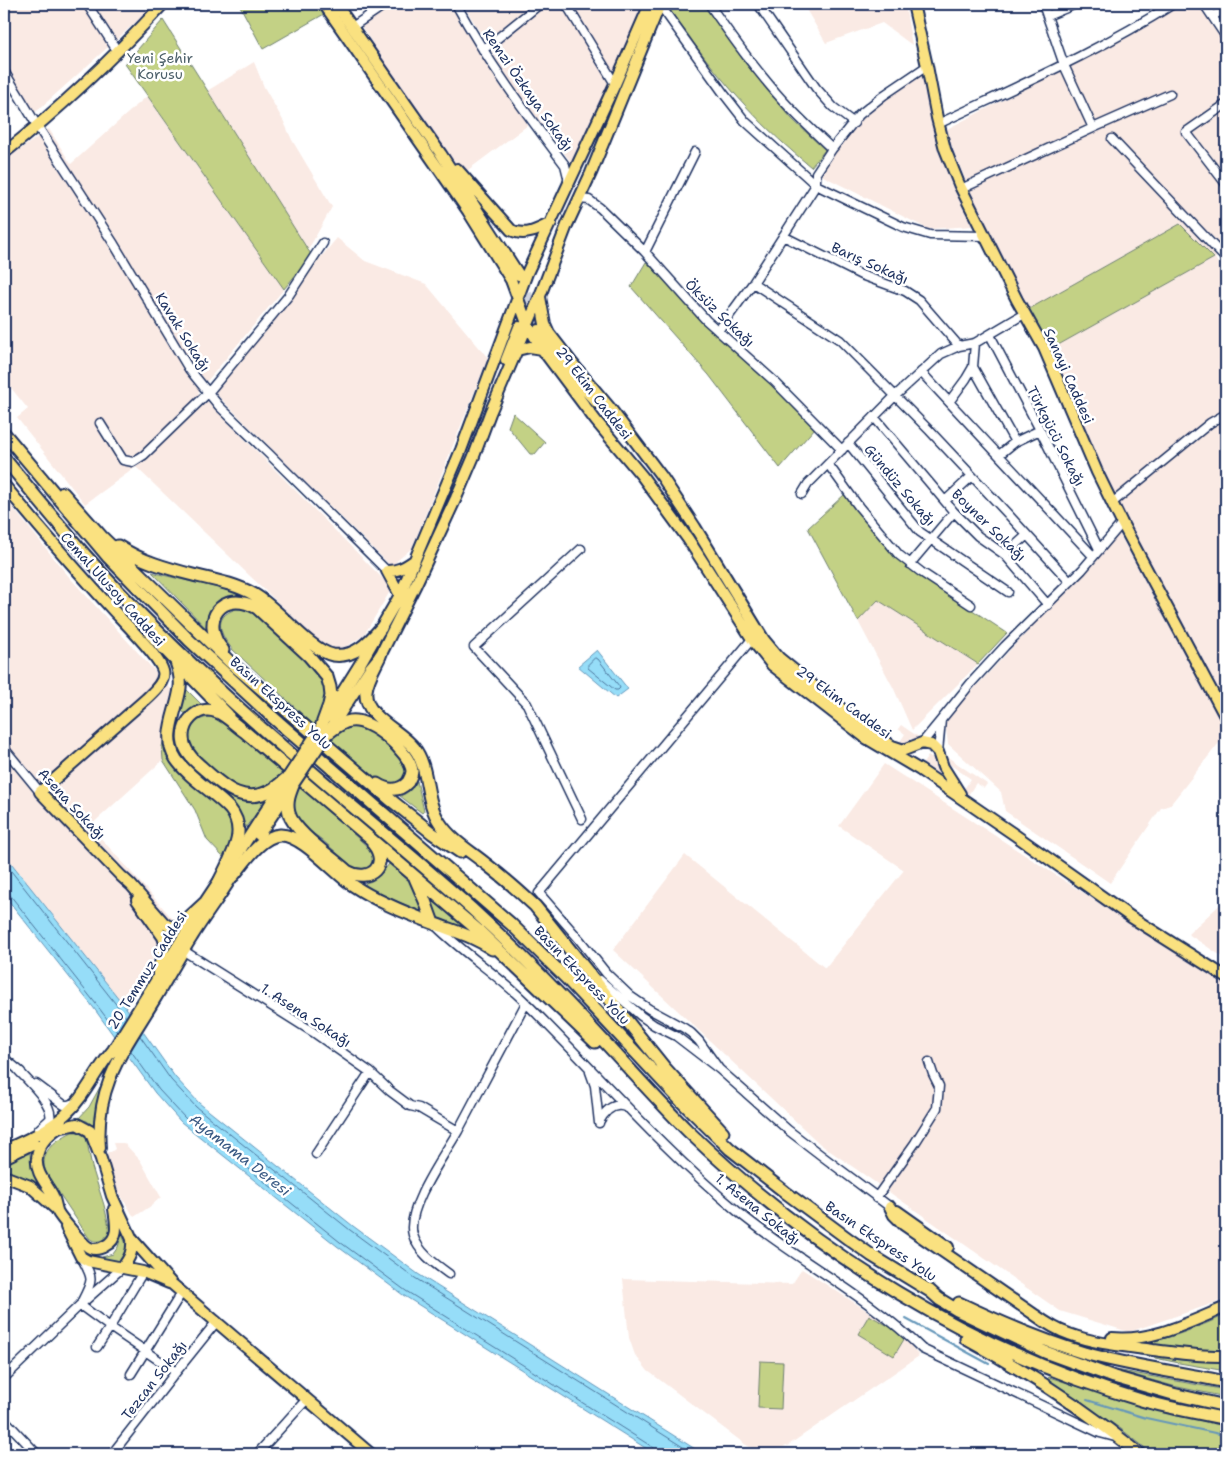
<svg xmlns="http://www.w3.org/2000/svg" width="1230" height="1458" viewBox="0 0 1230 1458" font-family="'Shantell Sans',sans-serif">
<rect width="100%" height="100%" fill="#fff"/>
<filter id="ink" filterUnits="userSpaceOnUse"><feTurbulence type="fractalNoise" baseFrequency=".02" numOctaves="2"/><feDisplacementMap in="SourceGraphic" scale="10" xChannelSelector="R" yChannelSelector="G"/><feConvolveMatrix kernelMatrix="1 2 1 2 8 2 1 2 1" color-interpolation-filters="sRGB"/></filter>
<g filter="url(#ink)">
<!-- built -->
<path fill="#faeae4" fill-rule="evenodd" d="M4,4h152l-128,115 -24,-40z
M390,4h64l74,121 -64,48 -32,-37 -72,-112z
M463,4h182l-73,159 -59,-76z
M798,4h107l7,41 -30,-22 -56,20 -19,-32z
M1181,4h18l27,41v206l-11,7 11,20v427l-103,-193 -21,-44 -51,-119 163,-91 -34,-34 -151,85 -60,-120 -24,-59 206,-106z
M254,62l10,25 20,35 8,18 40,67 -24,43 -101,-159z
M924,73l32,112 16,41 -44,3 -107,-54 19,-29 28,-34z
M147,96l137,193 -86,103 194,196 -28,47 -17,11 -11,3 -19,-9 -181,-173 -51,37 -68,-86 11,-9 -24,-30v-218l45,-32 22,35z
M337,238l28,23 61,23 62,74 -76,190 -21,18 -180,-177z
M4,497l66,81 102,112 -9,57v13l-73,66 83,93 -46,90 -123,-155z
M1119,533l107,197v4l-56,71 -9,3 -51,75 -105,-72 -4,-19 -53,-48 -3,-24z
M878,600l100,64 -66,66 -18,-41 -36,-68z
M901,725l86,59 -3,4 -8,-5 -12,18 7,6 -3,4 -86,-59h11l12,-18 -7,-5zM911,738l29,20 -2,4 -10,-6 -6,9 -24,-9 13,-13 -2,-2zM946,762l25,17 -13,18 -5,-10 7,-9 -17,-12z
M884,764l342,221v314l-97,33 -69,-21 -240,-167 -207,-194 72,-95 140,113 79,-98 -65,-44z
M1226,899v60l-38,-25z
M113,1143h11l16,17 21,37 -10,9 -17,11 -19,-31 -7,-26 -1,-8h4l4,-3z
M802,1269l103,66 6,8 1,5 7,8 -132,90 -7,2 -13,2 -15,-2 -6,-3 -98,-74 -13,-16 -6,-17 -6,-59 169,5z"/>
<!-- green -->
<path fill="#c3d185" stroke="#6f8072" d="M239,4h79l8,9 -63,36z
M667,4h38l40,59 47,56 33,31 -14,17c-45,-36 -84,-79 -118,-125 -8,-13 -20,-25 -26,-38z
M163,20l145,230 4,5 -28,34 -159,-225z
M1180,224l34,34 -163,91 -22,-40z
M646,262l119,115 50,51 -35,40 -71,-93 -78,-88z
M513,413l32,29 -10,12h-5l-22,-27z
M845,494l46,58 12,12 104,69 -29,31 -100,-64 -20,21 -50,-93z
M152,572c31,9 63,13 93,24 -23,-2 -36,9 -39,32z
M236,609c10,0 16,3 24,9l52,50 10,12 3,11v15l-10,20 -82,-76c-12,-14 -22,-33 3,-41z
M185,688l17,17 -13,6 -3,3 -6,-4z
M211,717l12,5 61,49c-12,16 -31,27 -50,15 -7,-4 -13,-10 -18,-15 -8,-7 -17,-13 -23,-22 -10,-17 0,-31 18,-32z
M353,726c4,0 8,0 12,2 13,5 54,39 36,54 -6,4 -13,3 -19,1l-51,-42 10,-11z
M165,732l2,13 65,74v20l-9,18 -16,-17 -12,-30 -32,-50 -1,-13z
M417,781l7,30 -2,2 -22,-17c8,-3 13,-7 17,-15z
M218,786c21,16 27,18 52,9l-24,32 -15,-27 -15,-11z
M300,786l70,63c5,6 3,12 0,19l-11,2 -6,-3 -32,-28 -13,-9 -13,-14 -3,-19z
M389,864l27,23 10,27 -59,-26 -2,-5c11,-2 17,-10 24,-19z
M429,898l38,30v1l-31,-12z
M100,1087l-5,40 -8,-6 -9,-2 11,-12z
M72,1132h6l8,5 6,30 12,38 6,26c-5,9 -13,14 -21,7l-42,-63c-10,-22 7,-34 25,-43z
M30,1153c1,21 6,26 17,42l-16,-13 -27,-11v-8z
M122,1234l7,18 -8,9 -18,-2 -1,-2 11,-3 5,-7z
M869,1315l37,21 -12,20 -36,-22z
M1226,1315v38l-90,-9c34,-4 59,-16 90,-29z
M1107,1348l119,12v11l-47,-8z
M760,1361l23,1 -2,47 -23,-1z
M1116,1370l110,20v7l-53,-11z
M1049,1377c58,19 117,37 177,49v17l-9,11h-64l-32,-25 -74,-50z"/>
<!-- water -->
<path fill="#96ddf8" stroke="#6597ba" d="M597,650l31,39 -12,9 -38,-32z
M4,854l123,155 48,68 24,26 154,123 65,48 285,180h-48l-252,-159 -66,-49 -156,-124 -26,-29 -62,-86 -89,-112z"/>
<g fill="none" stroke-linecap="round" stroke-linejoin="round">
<!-- shore -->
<path stroke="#4c759c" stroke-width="1" d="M595,658l3,1 21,27 1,2 -2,2h-3l-27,-22v-3z
M4,862l122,155
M4,893l6,2 86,109 21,28
M140,1036l31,44 25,27 154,123 65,48 279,176
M131,1051l28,39 26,28 155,124 66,49 248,157 3,3v3"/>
<!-- stream -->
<path stroke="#6597ba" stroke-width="2" d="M906,1319l83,45
M1087,1400l59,18 78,17"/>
<!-- major-tunnel -->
<path stroke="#d1d5df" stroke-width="10" stroke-dasharray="10 5" stroke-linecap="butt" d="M521,279l10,25 8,26"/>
<defs>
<path id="minor" d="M87,4l31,48
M456,4c31,57 70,109 109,161l3,12v6
M566,4l49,80
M709,4c20,29 40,57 63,84 18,22 39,41 60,61
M758,4l58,84 17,19 21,16
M1043,4l4,12 29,-12
M1204,4l20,30 2,1
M660,5l64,89 21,27 71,64 87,42 27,8 55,1
M1212,16l14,-7
M352,27l34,-23
M483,50l57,-46
M4,71l34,56 76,117 75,125 30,37 50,48 118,117
M1226,104l-40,28 40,52
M938,124c80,-38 161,-73 235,-120
M1093,128l77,-34
M1112,139l114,120
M961,189l132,-61 -29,-63 -17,-49
M579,199l10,1 11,8 45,44 61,68 68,61 68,69
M783,236l78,39 44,16 14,9 40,46
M645,252l50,-100
M753,283l87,57 90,91 76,81 64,70
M718,331l35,-48 63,-98v-12l16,-24 27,-34 25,-20 43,-29
M990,335l50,95 59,119
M973,367l42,75
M921,372l172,184
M949,402l17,-23 7,-12 2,-24
M874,417l80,95 24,24 27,19 43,50
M100,423l23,37 10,2 11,-7 64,-62 81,-98 34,-52
M848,443l72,89 88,60
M999,455l16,-13 25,-12
M828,464l31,43 40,48 22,17 50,33
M802,494l6,-10 87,-88 46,-42 18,-8 16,-3 49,-29
M945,501l27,-25
M1112,503l98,-80 16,-9
M581,549l-107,98 53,57 55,115
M1005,555l22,-20
M910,564l44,-52
M941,720l30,-37 34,-37 77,-76 40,-47
M922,743l19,-23 -3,32
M4,748l36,44
M436,926c27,27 61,48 89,76 71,70 136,146 212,209 59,49 130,84 185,138l178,84 15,4
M184,951l129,81 57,40 20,19 20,15 9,2 39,23c-13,23 -53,78 -45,104 5,17 22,29 36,39
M600,980l41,36 13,9 22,11 43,33 69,61 34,26 68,51
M4,1058l17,14
M719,1069l-20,-28 -8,-8 -7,-5 -35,-19 -19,-13 -24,-23 -27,-34 -40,-46 213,-254
M18,1070c10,11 36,34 32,49l-11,10
M590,1072l5,14 4,37
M36,1084l28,21h4l9,-3
M599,1122c6,-11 15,-21 28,-14
M458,1131l68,-128
M316,1154l54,-82
M876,1198l39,-55 22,-35 2,-22 -6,-12 -4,-12
M81,1257c12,22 13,21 1,44
M80,1305l30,22 66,45
M97,1347l13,-20 33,-55
M131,1374l51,-82
M4,1378l76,-73 42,-37
M4,1419l33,35
M112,1454l64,-82 41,-51
M257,1454l50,-55"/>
<path id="major" d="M324,4l144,207 43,69 17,46 14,23 54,72 46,55 46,63 68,106 16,20 94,73 54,32 95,65 116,82 95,60
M336,4l105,150 78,121
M913,4l14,62 10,52 8,31 14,35 58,116 27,48 53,124 25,51 104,195
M4,153c57,-45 110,-96 159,-149
M457,169l54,61c14,7 27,0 40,-7
M540,297l5,27 4,9 24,31 37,44 52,69 33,50 69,113 15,18 75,61 38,27 12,4 18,-7 9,2 7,7 5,15 17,27
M539,330c14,27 37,50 58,73
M517,350l13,-3 12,2
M506,360l13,-33
M4,485c35,42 71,84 108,124 12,13 47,47 51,62 3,11 -10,21 -17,28l-106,93 81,84 10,9 33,38 6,4 10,-2 25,-23
M400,595l-13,-24c12,0 18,-4 28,-11
M327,717l33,-53 40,-69 61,-145 66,-177 88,-189 35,-80
M329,731l41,-63 10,-12 36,-72 40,-86 18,-42 16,-43 50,-117 27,-71 24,-52 69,-169
M259,835l31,-46
M232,863l53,-82
M137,900l26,37 2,6 -7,29
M58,1128l19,-4 13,7 11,28 11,37 20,43 40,45 199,170
M58,1128c-10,7 -20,18 -21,30 -2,15 10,26 16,38 2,5 3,10 4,15 3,6 27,35 33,37 5,2 10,1 15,-2 15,-7 11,-23 9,-37
M100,1148c-5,-63 24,-98 55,-149 13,-21 24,-42 37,-62 14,-23 31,-44 44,-67
M4,1150c28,-12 58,-26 76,-52 12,-16 20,-33 33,-48l92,-148 18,-27
M4,1158l30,-15
M4,1176l26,10 27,24
M890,1207l4,8 10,10 131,90c11,8 22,15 34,19 27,10 56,12 84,16 25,3 48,7 73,6
M897,1211l51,36
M66,1227l15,30 7,4 55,11 26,11
M122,1268c8,-10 11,-17 10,-29
M1112,1338c40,4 78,-16 114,-31"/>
<path id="highway" d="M4,433l104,124 81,83 80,74 242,210 55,54 115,123 49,48 55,43 62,46 24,17 59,36 9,8 18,11 88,42 69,25 59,17 53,12
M4,458c27,33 54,66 82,98 40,45 84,88 128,129 83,78 173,148 258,224 49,45 95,92 140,141 25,27 50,55 76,81 127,122 283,220 453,269 28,8 57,13 85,19
M63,493l38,43 129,126 162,139 40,32 28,19
M118,546c23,15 48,22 75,29 21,5 43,9 62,20 23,13 55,56 78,60 21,3 35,-12 48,-27
M151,635l77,80
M223,650c-24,-28 -2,-62 34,-42l52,48 18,21 3,10 1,9 -2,9 -8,22
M380,656c-5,11 -13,23 -14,35 -3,26 35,39 48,57 16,20 10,52 26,75 11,17 30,28 46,41 17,13 33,27 49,42l129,161 59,65
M176,662c3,8 5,17 4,26 -3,24 -19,48 -4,71 13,19 38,33 54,50 19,23 0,49 -11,73
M327,734c7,-5 14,-12 23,-13 20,-4 60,31 62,50 0,4 -2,7 -4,11 -9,10 -20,9 -31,2
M288,777c-5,4 -10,9 -15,12 -27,17 -48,-1 -68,-19 -8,-7 -18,-15 -21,-26 -5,-20 13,-40 33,-32 10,4 19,14 28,20l234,199 116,111
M294,783c-4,10 -8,19 -5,30 4,18 44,45 58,58 23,13 43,-6 26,-27
M233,876c12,-14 28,-40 47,-41 22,-1 54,38 74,51 24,16 52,27 79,37 20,8 41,13 59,26
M415,878l10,23 8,22
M959,1303c40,19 82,37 125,50 46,13 95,19 142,29
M966,1339c62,33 120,71 174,115
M1223,1454l3,-4"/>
</defs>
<!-- minor casing -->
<use href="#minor" stroke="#1b2f5e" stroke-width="11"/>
<!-- major casing -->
<use href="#major" stroke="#1b2f5e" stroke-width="14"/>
<!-- highway casing -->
<use href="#highway" stroke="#1b2f5e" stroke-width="15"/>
<!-- minor -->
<use href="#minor" stroke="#fff" stroke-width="8"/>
<!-- major -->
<use href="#major" stroke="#fae180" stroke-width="10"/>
<!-- highway -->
<use href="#highway" stroke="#fae180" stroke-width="11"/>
<defs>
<path id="major-bridge" d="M288,777l33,-50
M294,783l33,-49"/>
</defs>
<!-- major-bridge casing -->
<use href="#major-bridge" stroke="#1b2f5e" stroke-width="14" stroke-linecap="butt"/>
<!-- major-bridge -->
<use href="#major-bridge" stroke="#fae180" stroke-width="10"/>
</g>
</g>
<g text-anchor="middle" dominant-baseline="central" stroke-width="5" stroke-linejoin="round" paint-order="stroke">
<!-- park labels -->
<g font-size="14" fill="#4d606a" stroke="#fff">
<text x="160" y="58">Yeni Şehir<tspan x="160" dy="16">Korusu</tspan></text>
</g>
<!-- street labels -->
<g font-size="14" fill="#1b2f5e" stroke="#fff">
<text transform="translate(528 90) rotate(55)">Remzi Özkaya Sokağı</text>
<text transform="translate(870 263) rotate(24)">Barış Sokağı</text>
<text transform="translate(720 313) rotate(44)">Öksüz Sokağı</text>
<text transform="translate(183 332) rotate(58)">Kavak Sokağı</text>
<text transform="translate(1069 376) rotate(66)">Sanayi Caddesi</text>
<text transform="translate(594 393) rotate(52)">29 Ekim Caddesi</text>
<text transform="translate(1056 436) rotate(63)">Türkgücü Sokağı</text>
<text transform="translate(900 485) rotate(50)">Gündüz Sokağı</text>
<text transform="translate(989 525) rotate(44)">Boyner Sokağı</text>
<text transform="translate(113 589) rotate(48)">Cemal Ulusoy Caddesi</text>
<text transform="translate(844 702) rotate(36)">29 Ekim Caddesi</text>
<text transform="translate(281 703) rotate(42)">Basın Ekspress Yolu</text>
<text transform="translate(72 804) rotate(47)">Asena Sokağı</text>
<text transform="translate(147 970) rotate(-58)">20 Temmuz Caddesi</text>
<text transform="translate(582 975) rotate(46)">Basın Ekspress Yolu</text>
<text transform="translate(306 1015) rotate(33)">1. Asena Sokağı</text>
<text transform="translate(758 1209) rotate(39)">1. Asena Sokağı</text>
<text transform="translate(881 1241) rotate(34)">Basın Ekspress Yolu</text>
<text transform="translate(154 1380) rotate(-52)">Tezcan Sokağı</text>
</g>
<!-- water labels -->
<g font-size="15" font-style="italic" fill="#3a5a84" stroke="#fff">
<text transform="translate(240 1155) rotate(38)">Ayamama Deresi</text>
</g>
</g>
<!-- margin -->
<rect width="1230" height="1458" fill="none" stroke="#fff" stroke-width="20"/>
<rect x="10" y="10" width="1210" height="1438" fill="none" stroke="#1b2f5e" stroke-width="2" filter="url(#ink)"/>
</svg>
